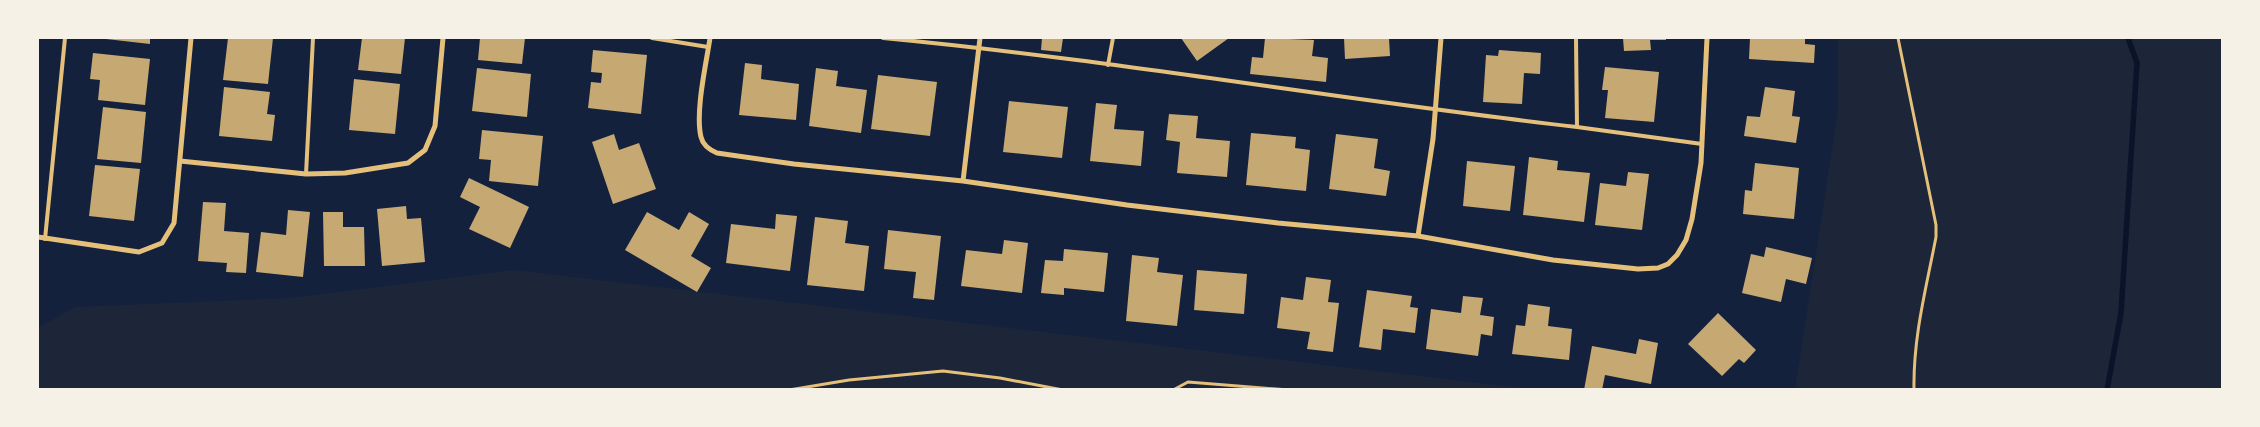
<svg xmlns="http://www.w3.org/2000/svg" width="2260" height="427" viewBox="0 0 2260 427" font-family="'PT Sans',sans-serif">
<rect width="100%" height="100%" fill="#14213d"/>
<!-- green -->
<path fill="#1d2539" d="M1838,38h384v351l-427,1 43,-279z
M513,270l1018,119 -1493,1v-62l37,-21 215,-9z"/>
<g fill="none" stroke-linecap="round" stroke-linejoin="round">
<!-- stream -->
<path stroke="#0b132b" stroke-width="5.5" d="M2107,390l14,-77 16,-250 -9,-25"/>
</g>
<!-- building -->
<path fill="#c6a872" d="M106,38h44v6l-44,-5z
M228,38h45l-5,46 -45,-4z
M362,38h43l-4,36 -43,-4z
M480,38h45l-3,26 -44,-4z
M1042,38h21l-2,14 -20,-2z
M1181,38h48l-32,23z
M1265,38l49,2 -2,16 16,2 -2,24 -76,-8 2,-17 11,1z
M1344,38h45l1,18 -45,3z
M1623,38h43v2h-16l1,10 -27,1z
M1750,38h55v6l10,1 -1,18 -65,-4z
M593,50l54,5 -6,59 -53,-6 3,-26 10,1 1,-10 -11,-1z
M1499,50l42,3 -1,21 -16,-1 -2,31 -39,-2 3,-47 12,1z
M93,53l57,6 -5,46 -47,-5 2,-20 -10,-1z
M745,63l17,2 -1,14 38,5 -3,36 -57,-5z
M1605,67l54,5 -5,50 -49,-4 3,-28h-6z
M477,68l54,6 -4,43 -55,-6z
M816,68l22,3 -2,15 31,4 -6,43 -52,-7z
M878,75l59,7 -7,54 -59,-7z
M354,79l46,5 -5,50 -46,-4z
M224,87l46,5 -3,22 8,1 -3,26 -53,-5z
M1765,87l30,4 -3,25 8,1 -4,26 -52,-7 3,-20 13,1z
M1009,101l59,6 -6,51 -59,-6z
M1096,103l21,2 -3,24 30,2 -3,35 -51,-5z
M103,107l43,5 -5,51 -44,-4z
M1169,114l29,2 -2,22 34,3 -3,36 -50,-4 3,-31 -14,-2z
M482,130l61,6 -5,50 -49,-5 2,-21 -12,-1z
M1251,133l45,4 -1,11 15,2 -4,41 -60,-6z
M614,134l5,16 20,-7 17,46 -43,15 -21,-62z
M1336,134l42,5 -4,29 16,3 -4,25 -57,-7z
M1529,157l29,4 -1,9 33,3 -6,49 -61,-7z
M1467,161l48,5 -5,45 -47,-5z
M1755,163l44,5 -5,51 -51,-5 2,-24 7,1z
M95,165l45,4 -6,52 -45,-5z
M1628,172l21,2 -7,56 -47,-5 5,-42 26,3z
M469,178l60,29 -19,41 -41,-19 11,-22 -20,-10z
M203,202l23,1 -2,28 25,2 -3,40 -20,-1 1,-9 -29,-2z
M406,206l1,13 14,-1 4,44 -43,4 -5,-57z
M288,210l22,2 -7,65 -47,-5 5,-40 25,3z
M323,212h20v15h21l1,39h-41z
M647,212l32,18 10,-18 20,12 -18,32 20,12 -14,24 -72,-42z
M776,214l21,2 -7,55 -64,-8 5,-39 44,5z
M815,217l33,4 -3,22 24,3 -5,45 -57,-6z
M888,230l53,6 -7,64 -21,-2 3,-26 -32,-3z
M1004,240l24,3 -6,50 -61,-7 5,-36 36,4z
M1766,247l46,11 -6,26 -20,-5 -5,23 -39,-9 9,-39 13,3z
M1064,249l44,4 -4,39 -40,-4v7l-23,-2 4,-33 18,1z
M1132,255l27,3 -2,14 26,3 -6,51 -51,-5z
M1197,270l50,4 -3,40 -50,-4z
M1306,277l25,3 -3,22 11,1 -6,49 -26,-3 3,-17 -33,-4 4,-31 22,3z
M1367,290l45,6 -2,11 8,1 -3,25 -32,-4 -2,21 -22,-3z
M1463,296l20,2 -3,17 14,2 -2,19 -11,-2 -3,22 -52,-7 5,-40 30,4z
M1528,304l22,3 -2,19 24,3 -3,31 -57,-6 4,-29 9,1z
M1718,313l38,37 -12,13 -5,-4 -17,17 -34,-32z
M1639,339l19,4 -7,41 -46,-9 -3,15h-18l8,-44 44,8z"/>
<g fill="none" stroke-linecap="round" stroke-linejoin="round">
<!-- path -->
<path stroke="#e5c07b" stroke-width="3" d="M1898,38l38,187v12c-10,52 -23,100 -22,153
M789,390l60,-10 94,-9 57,7 63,12
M1173,390l15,-8 101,8"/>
<!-- service -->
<path stroke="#e5c07b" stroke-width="4" d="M652,38l56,9
M883,38c233,22 463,63 694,89
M1576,38l1,89 125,17
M1108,65l5,-27
M306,174l7,-136
M45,239l20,-201"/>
<!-- minor -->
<path stroke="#e5c07b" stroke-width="5" d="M710,38c-4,27 -15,74 -9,99 2,9 9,13 16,16l77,11 169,17 164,24 151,18 140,13 135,24 85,9 20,-1 10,-4 9,-9 9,-15 6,-21 9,-56 6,-125
M180,161l126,13 39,-1 63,-10 17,-13 10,-24 8,-88
M963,181l17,-143
M1418,236l15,-97 8,-101
M38,237l101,15 23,-9 12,-20 17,-185"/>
</g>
<!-- border -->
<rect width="2260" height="427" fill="none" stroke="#f6f1e7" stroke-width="78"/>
</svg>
